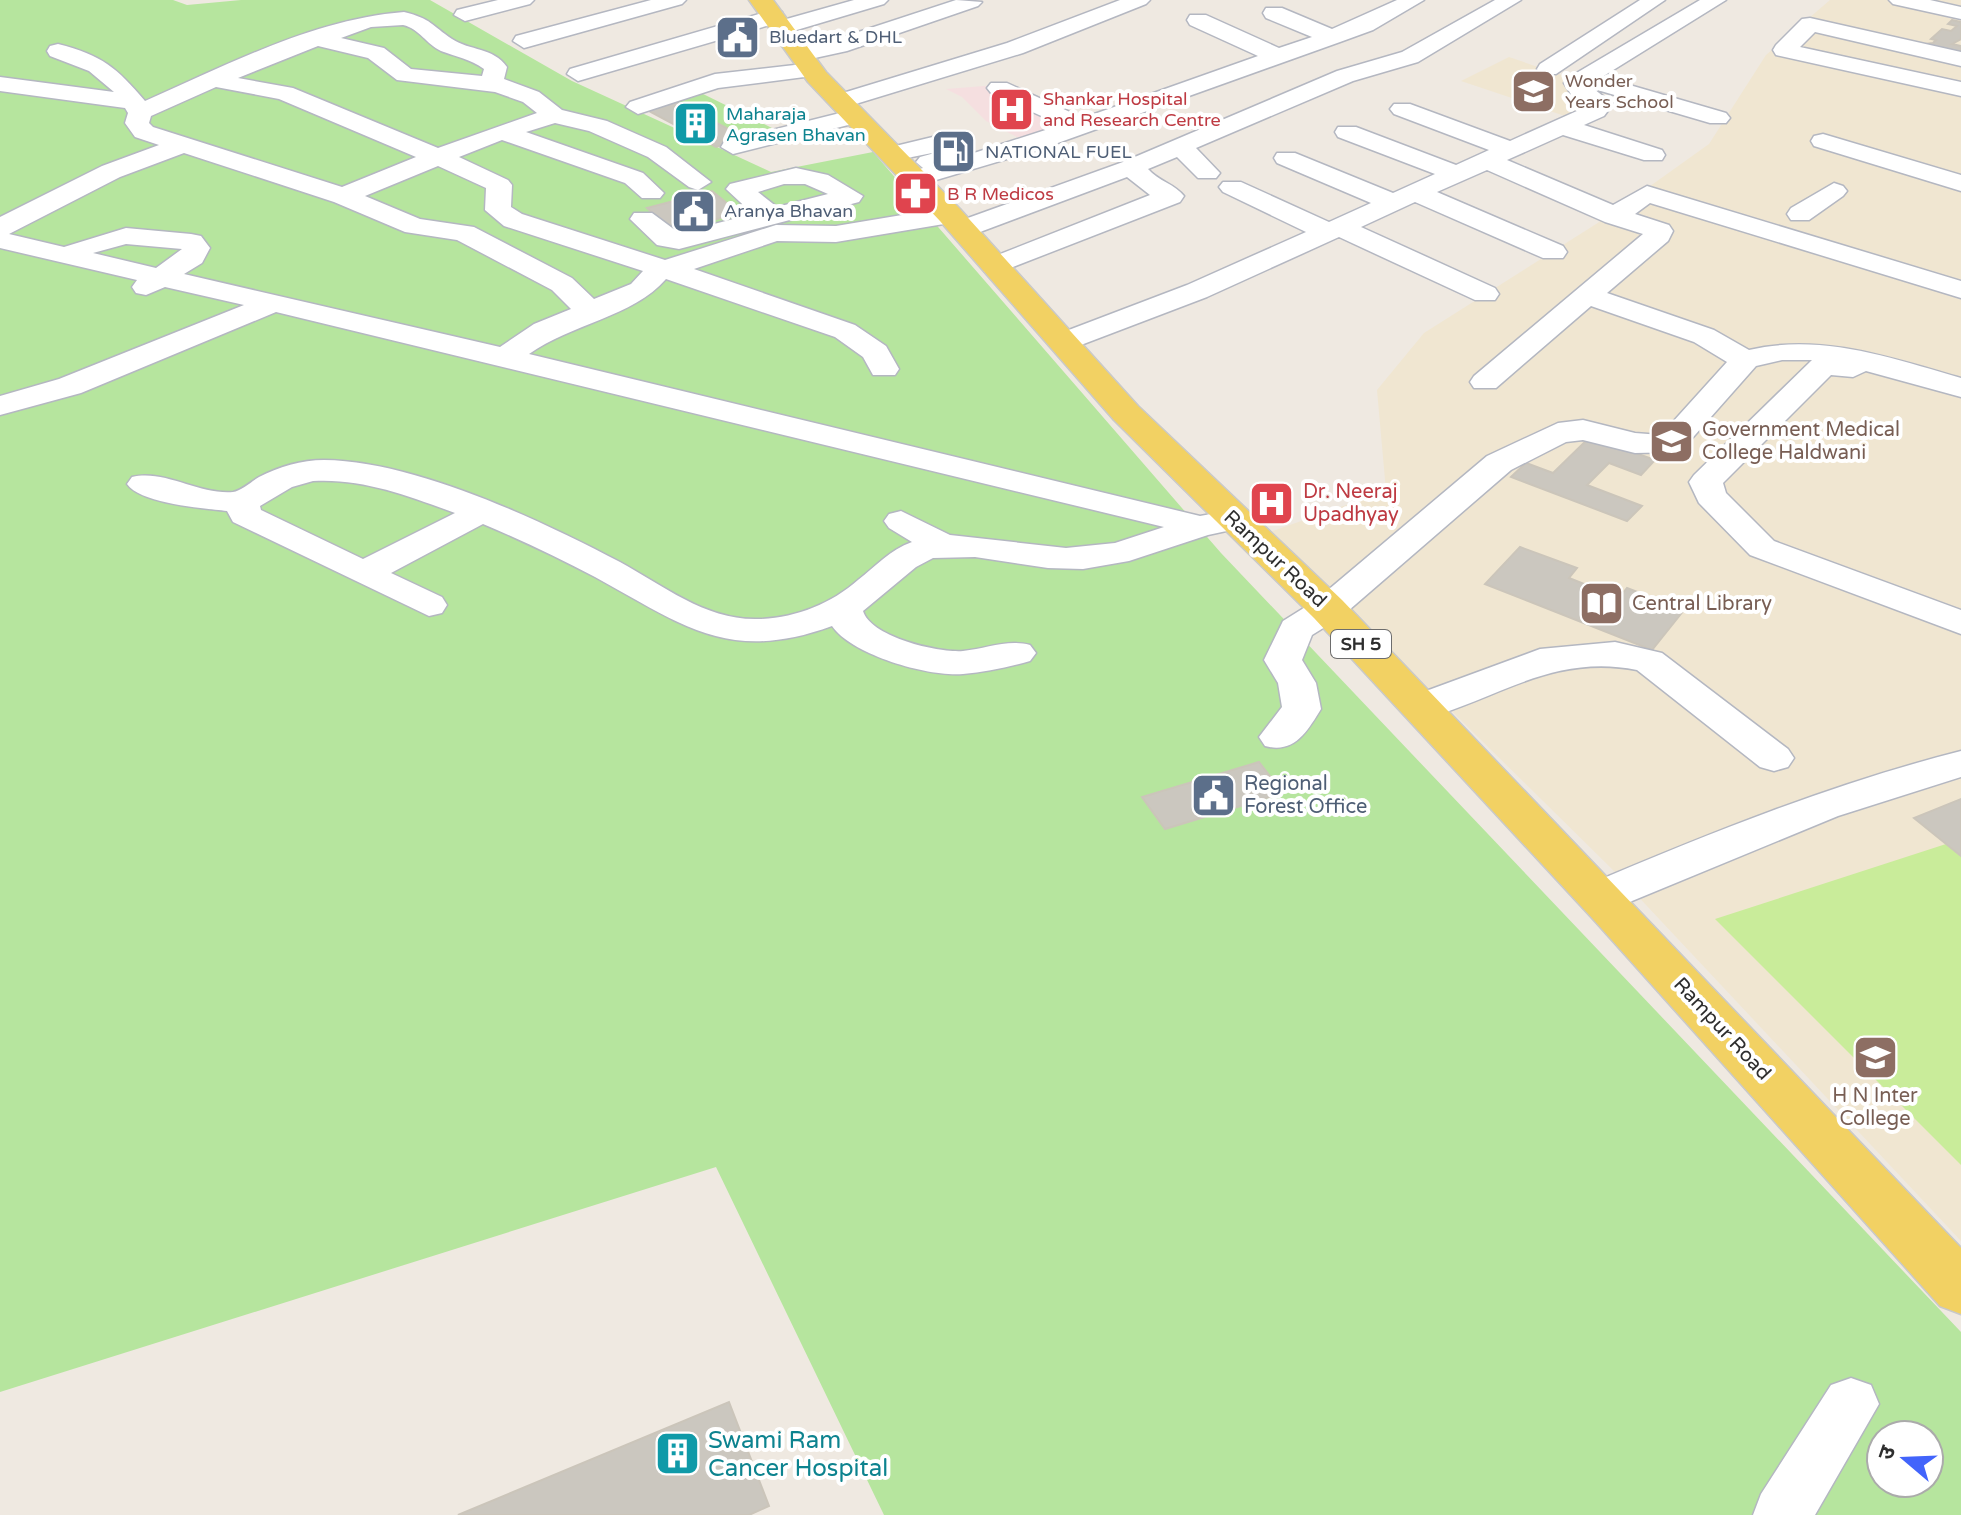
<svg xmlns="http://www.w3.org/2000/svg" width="1961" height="1515" viewBox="0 0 1961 1515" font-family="'Varela Round','Noto Sans Devanagari',sans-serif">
<rect width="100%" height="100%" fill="#efe9e1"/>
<!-- education -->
<path fill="#f0e6d1" d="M1830,0h131v1241l-344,-367 -347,-342 116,-41 -9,-101 47,-57 180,-114 105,-75 57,-89z
M1509,57l64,22 16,26 -21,12 -107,-36z"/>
<!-- medical -->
<path fill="#f5dfe0" d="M997,85l85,38 -55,19 -41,-21 -24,-24 -16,-8z"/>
<!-- green -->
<path fill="#b6e59e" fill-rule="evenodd" d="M0,0h173l14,5 54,-5h189l142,81 144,66 -42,-45 23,-11 79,39 -59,17 54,25 102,-20 348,401 740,779v183h-1077l-168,-348 -716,225zM1881,1435h48v48h-48z"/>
<!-- pitch -->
<path fill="#c9ec9a" d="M1946,844l15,12v309l-246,-246z"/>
<!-- building -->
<path fill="#cbc7bf" stroke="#cbc5ba" stroke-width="2" d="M1952,20l9,2v17l-9,5 9,2v7l-36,-9 8,-1 3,-3 -5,-1 11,-10 9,2 6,-5 -9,-2z
M674,101l70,36 -28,10 -69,-37z
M712,191l27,22 -66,18 -26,-23z
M1590,437l65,23 -14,15 -32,-12 -22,22 55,21 -15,15 -116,-44 15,-14 27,10z
M1520,547l57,21 -8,10 50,20 8,-10 57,22 -32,40 -167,-66z
M1259,762l24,31 -118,36 -23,-32z
M1961,799v57l-47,-38z
M729,1402l40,104 -20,9h-291z"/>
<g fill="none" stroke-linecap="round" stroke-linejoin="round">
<defs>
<path id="minor" d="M498,0h36l-4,4 -65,17 -11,-6 3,-5z
M651,0h35l-4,4 -158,44 -11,-7 3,-5z
M854,0h34l-4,4 -94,28h-16l-1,-8 -195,57 -11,-7 3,-5 196,-57h16l1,8z
M956,0l26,2 -4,4 -131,45 -46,10 -11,-7 3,-5 41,-9z
M1120,0h30l-4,4 -123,49 -174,53 -8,2 -12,-7 4,-5 174,-53z
M1397,0h27l-51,30 -33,12 -299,107 -125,37 -13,-8 4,-5 16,-5 -7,-6 4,-5 22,-6 -50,10 -12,-7 3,-5 62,-15 9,2 20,17 87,-28 -70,-32 -4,-5 4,-5h16l76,35 175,-62 -68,-31 -3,-5 3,-5h16l73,33 33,-11 -46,-19 -3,-5 3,-5h16l50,21z
M1495,0h26l-103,62 -65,19 -157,67 24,25 -4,5h-18l-21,-21 -29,12c10,12 27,15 36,27l-4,6 -185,72 -10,-2 -4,-6 4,-6 165,-65 -23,-18 -155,58h-18l-4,-6 4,-6 169,-61 214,-91 65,-19z
M1640,0h25l-109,74h-16l-3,-5 3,-5z
M1700,0h26l-124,77 124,36 4,5 -4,5h-16l-116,-34 19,15 -9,12 -20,9 78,25 3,5 -3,5h-18l-81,-25 -56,25 106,45 34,-19 314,95v17l-311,-95 -15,11 34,11 4,6 -5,10 -61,52 107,37 35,20c72,-17 142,8 212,28v19l-95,-26 -13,6 -22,-2 -108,108 3,10 48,48 187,69v24l-211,-79 -51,-52 -10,-21 5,-7 118,-115h-30l-26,6 -76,86 -45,1 -52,-13 -17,2 -55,28 -170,147 -29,18 -10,25 14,23 5,26c-14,23 -27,45 -56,37l-6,-9 23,-30 -4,-24 -14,-23 19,-39 32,-20 172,-145 71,-33 25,-3 52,13 26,2 66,-73 -33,-20 -103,-36 -95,82h-22l-4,-6 4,-6 169,-142 -38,-12 -118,-52 -50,22 126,54 4,6 -4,6h-20l-128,-56 -54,25 134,61 4,6 -4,6h-20l-136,-63 -132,60 -134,51h-20l-5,-6 5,-6 134,-51 119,-53 -83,-40 -4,-5 4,-5h18l88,40 42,-19 -94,-40 -3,-5 3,-5h18l98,40 42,-19 -97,-37 -3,-5 3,-5h18l100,38 33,-15 -95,-36 -4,-5 4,-5h16l100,37 78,-35 -16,-10 -8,-13 4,-5z
M1889,0h41l31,7v12l-68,-15z
M404,12c28,7 27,13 48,27 18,12 41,8 55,28l-3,12 35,13 23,18 45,11 59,26 45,35 -13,8 -9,-3 -41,-30 -59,-26 -34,-8 -29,9 117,41 21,20 -4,5h-18l-17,-15 -123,-43 -43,17 49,23 4,5 -1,22 11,7 143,46 111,-35 60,1 114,-19 9,2 4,6 -4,6 -9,2 -114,19 -59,-1 -83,28 161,56 31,21 13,23 -4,6h-22l-10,-18 -28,-20 -169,-58c-33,38 -95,45 -137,75l671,162 33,-6 12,3 5,7 -5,7 -37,8 -79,26 -46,8 -35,-1 -73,-11 -42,1 -17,9 -53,44c8,26 75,42 100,40 23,-2 44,-12 67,-6l6,8 -6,8c-21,6 -45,11 -67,13 -35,3 -111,-19 -131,-48 -104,38 -149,-1 -237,-49 -36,-19 -74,-37 -112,-53l-92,49 51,24 5,8 -5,8 -13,3 -196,-94 -6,-11c-24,-3 -86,-7 -100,-27l5,-7c32,-8 68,18 101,15 8,-1 19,-11 26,-15 19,-10 43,-17 65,-17 91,1 216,60 296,102 44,24 87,59 139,57 36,-1 72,-15 99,-39 18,-14 32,-30 54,-38l-23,-14 -5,-7 5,-7 12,-3 49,24 116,13 49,-5 49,-16 -888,-215 -195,81 -81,22v-19l59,-17 185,-74 -79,-18 -19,8 -10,-2 -4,-6 5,-7 -137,-32v-31l102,-51 57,-21 -24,-8 -10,-14 3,-10 -3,-5 -125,-17v-14l114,15 -25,-21 -39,-15 -3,-5 3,-5 8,-2c44,11 59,24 87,57 82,-36 169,-82 259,-89zM403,25c17,4 23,19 38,26 16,6 29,8 43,18l-2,7 -71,-7 -27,-21 -43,-10 30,-11zM318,46l50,12 29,22 98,12 28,10 14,11 -99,35 -145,-60 -55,-10zM216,87l63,12 137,58 -74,30 -189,-60 -4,-4 2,-7zM184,153l150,49 71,30 52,8 95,50 19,19 -37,15 -34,23 -316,-73 18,-11 8,-15 -9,-12 -10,-2 -65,-6 -62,19 -55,-13 111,-57zM438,166l48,22 -1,22 19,16 139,45 -12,13 -37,15 -22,-21 -98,-51 -54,-8 -55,-23zM126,244l56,5 -26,19 -63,-15zM313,481c49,-3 96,15 142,32l-92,46 -102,-49 -1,-4 32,-19z
M1810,18l151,34v14l-146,-34 -15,15 161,35v14l-185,-41 -3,-5 3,-5 26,-26z
M812,63l11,7 -3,5 -102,13 -80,26 -12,-7 4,-5 85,-28z
M856,109l12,7 -4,5 -131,33 -12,-7 3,-5z
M1823,134l138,41v16l-147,-45 -3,-5 3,-5z
M796,168l32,7 35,21 -4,6 -180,47 -22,-4 -27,-26 4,-6h18l27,20 74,-19 -27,-25 4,-5zM784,184h21l23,10 -51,13 -19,-15z
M1834,183l9,3 4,5 -4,5 -34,24h-18l-4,-6 4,-6z
M1615,642l47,11 126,96 6,9 -6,9 -14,4 -14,-4 -123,-97c-83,-17 -140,29 -216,50l-14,-4 -5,-9 5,-9 133,-49z
M1961,751v26l-123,39 -223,92 -15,5 -15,-5 -7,-11 7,-11c123,-52 246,-102 376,-135z
M1851,1378l20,7 8,19 -64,111h-62l8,-21 70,-109z"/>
<path id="major" d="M749,0h24l53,72 134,137 178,197 204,194 619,648v66l-21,-8 -347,-387 -279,-301 -200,-198 -174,-199 -132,-139z"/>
</defs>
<!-- minor casing -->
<use href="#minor" stroke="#b4b7c1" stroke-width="3"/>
<!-- major casing -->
<use href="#major" stroke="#c9c9c9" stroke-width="3"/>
<!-- minor -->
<use href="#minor" fill="#fff" fill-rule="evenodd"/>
<!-- major -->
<use href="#major" fill="#f2d163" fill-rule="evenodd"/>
</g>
<!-- icons -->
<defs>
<symbol id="civic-square" viewBox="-11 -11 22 22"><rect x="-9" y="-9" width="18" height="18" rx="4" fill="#5c6f8a" stroke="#fff"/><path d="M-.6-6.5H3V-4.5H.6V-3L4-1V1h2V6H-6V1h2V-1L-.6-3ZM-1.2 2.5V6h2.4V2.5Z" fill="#fff"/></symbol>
<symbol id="school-square" viewBox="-11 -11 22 22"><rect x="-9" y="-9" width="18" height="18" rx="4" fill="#8d6e63" stroke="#fff"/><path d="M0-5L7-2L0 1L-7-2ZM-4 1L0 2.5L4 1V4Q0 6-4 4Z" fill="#fff"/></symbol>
<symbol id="hospital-square" viewBox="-11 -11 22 22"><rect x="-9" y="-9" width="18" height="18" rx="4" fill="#e0444e" stroke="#fff"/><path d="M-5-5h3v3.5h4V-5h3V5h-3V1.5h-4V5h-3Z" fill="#fff"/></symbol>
<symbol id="building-square" viewBox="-11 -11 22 22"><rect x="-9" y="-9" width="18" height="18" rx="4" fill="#0f9aa8" stroke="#fff"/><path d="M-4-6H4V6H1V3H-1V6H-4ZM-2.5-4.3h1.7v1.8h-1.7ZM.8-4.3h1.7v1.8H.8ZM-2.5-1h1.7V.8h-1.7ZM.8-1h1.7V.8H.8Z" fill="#fff"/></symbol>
<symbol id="fuel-square" viewBox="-11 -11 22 22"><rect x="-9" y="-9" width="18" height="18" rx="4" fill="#5c6f8a" stroke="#fff"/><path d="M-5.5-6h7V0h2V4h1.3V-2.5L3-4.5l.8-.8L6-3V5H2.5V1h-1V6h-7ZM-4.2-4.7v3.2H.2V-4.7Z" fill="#fff"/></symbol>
<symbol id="pharmacy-square" viewBox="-11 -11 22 22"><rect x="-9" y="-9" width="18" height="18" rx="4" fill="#e0444e" stroke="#fff"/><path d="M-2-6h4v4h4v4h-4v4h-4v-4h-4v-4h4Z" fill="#fff"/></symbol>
<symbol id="university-square" viewBox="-11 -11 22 22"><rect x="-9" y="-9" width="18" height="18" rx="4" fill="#8d6e63" stroke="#fff"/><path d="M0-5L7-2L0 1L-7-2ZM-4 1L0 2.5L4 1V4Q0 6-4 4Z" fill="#fff"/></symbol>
<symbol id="library-square" viewBox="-11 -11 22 22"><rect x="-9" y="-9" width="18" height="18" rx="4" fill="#8d6e63" stroke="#fff"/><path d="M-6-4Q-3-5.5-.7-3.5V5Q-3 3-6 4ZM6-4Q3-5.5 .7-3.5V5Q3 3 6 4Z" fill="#fff"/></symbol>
</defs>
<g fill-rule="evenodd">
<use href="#civic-square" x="712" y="12" width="51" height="51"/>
<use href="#school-square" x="1508" y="66" width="51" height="51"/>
<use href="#hospital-square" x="986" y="84" width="51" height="51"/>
<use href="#building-square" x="670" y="98" width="51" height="51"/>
<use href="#fuel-square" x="928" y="126" width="51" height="51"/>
<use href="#pharmacy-square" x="890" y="168" width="51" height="51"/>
<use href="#civic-square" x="668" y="186" width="51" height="51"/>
<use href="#university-square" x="1646" y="416" width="51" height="51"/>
<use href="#hospital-square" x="1246" y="478" width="51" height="51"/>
<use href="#library-square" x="1576" y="578" width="51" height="51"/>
<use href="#civic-square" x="1188" y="770" width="51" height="51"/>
<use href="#school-square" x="1850" y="1032" width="51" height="51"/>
<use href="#building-square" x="652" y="1428" width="51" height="51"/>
</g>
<g text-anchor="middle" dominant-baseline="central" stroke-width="8" stroke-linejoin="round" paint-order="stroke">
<!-- far-service labels -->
<g font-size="18" fill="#4e5e75" stroke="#fff" text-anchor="start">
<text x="769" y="37">Bluedart &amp; DHL</text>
<text x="985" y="152">NATIONAL FUEL</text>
<text x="724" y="211">Aranya Bhavan</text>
</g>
<!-- far-education labels -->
<g font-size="18" fill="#785e54" stroke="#fff" text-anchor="start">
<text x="1565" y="81">Wonder<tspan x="1565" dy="21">Years School</tspan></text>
</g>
<!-- far-health labels -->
<g font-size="18" fill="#be3a42" stroke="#fff" text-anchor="start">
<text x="1043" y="99">Shankar Hospital<tspan x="1043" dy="21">and Research Centre</tspan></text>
<text x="947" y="194">B R Medicos</text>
</g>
<!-- far-culture labels -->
<g font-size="18" fill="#0d838f" stroke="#fff" text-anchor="start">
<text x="726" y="114">Maharaja<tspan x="726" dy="21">Agrasen Bhavan</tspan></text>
</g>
<!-- shield labels -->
<rect fill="#fff" stroke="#6d6d6d" stroke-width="2" x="1331" y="630" width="60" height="28" rx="6"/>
<g font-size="18" font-weight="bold" fill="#2e2e2e">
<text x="1361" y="644">SH 5</text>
</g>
<!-- education labels -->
<g font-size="20" fill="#785e54" stroke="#fff" text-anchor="start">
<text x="1702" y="430">Government Medical<tspan x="1702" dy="23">College Haldwani</tspan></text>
<text x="1632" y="604">Central Library</text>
<text x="1875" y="1096" text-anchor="middle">H N Inter<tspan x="1875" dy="23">College</tspan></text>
</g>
<!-- health labels -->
<g font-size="20" fill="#be3a42" stroke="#fff" text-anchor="start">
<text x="1303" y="492">Dr. Neeraj<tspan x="1303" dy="23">Upadhyay</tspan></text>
</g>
<!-- street labels -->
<g font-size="20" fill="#2e2e2e" stroke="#fff">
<text transform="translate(1275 559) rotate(43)">Rampur Road</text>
<text transform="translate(1722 1029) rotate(47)">Rampur Road</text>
</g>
<!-- service labels -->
<g font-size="20" fill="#4e5e75" stroke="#fff" text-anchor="start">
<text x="1244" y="784">Regional<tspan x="1244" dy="23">Forest Office</tspan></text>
</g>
<!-- near-culture labels -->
<g font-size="24" fill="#0d838f" stroke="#fff" text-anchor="start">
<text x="708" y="1440">Swami Ram<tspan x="708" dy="28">Cancer Hospital</tspan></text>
</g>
</g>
<!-- north arrow -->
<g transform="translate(1905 1459) rotate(289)"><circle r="38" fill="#ffffff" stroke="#ababab" stroke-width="2"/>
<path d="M0-6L14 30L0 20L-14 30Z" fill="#4264fb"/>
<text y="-12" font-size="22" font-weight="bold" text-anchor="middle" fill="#2e2e2e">उ</text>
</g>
</svg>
